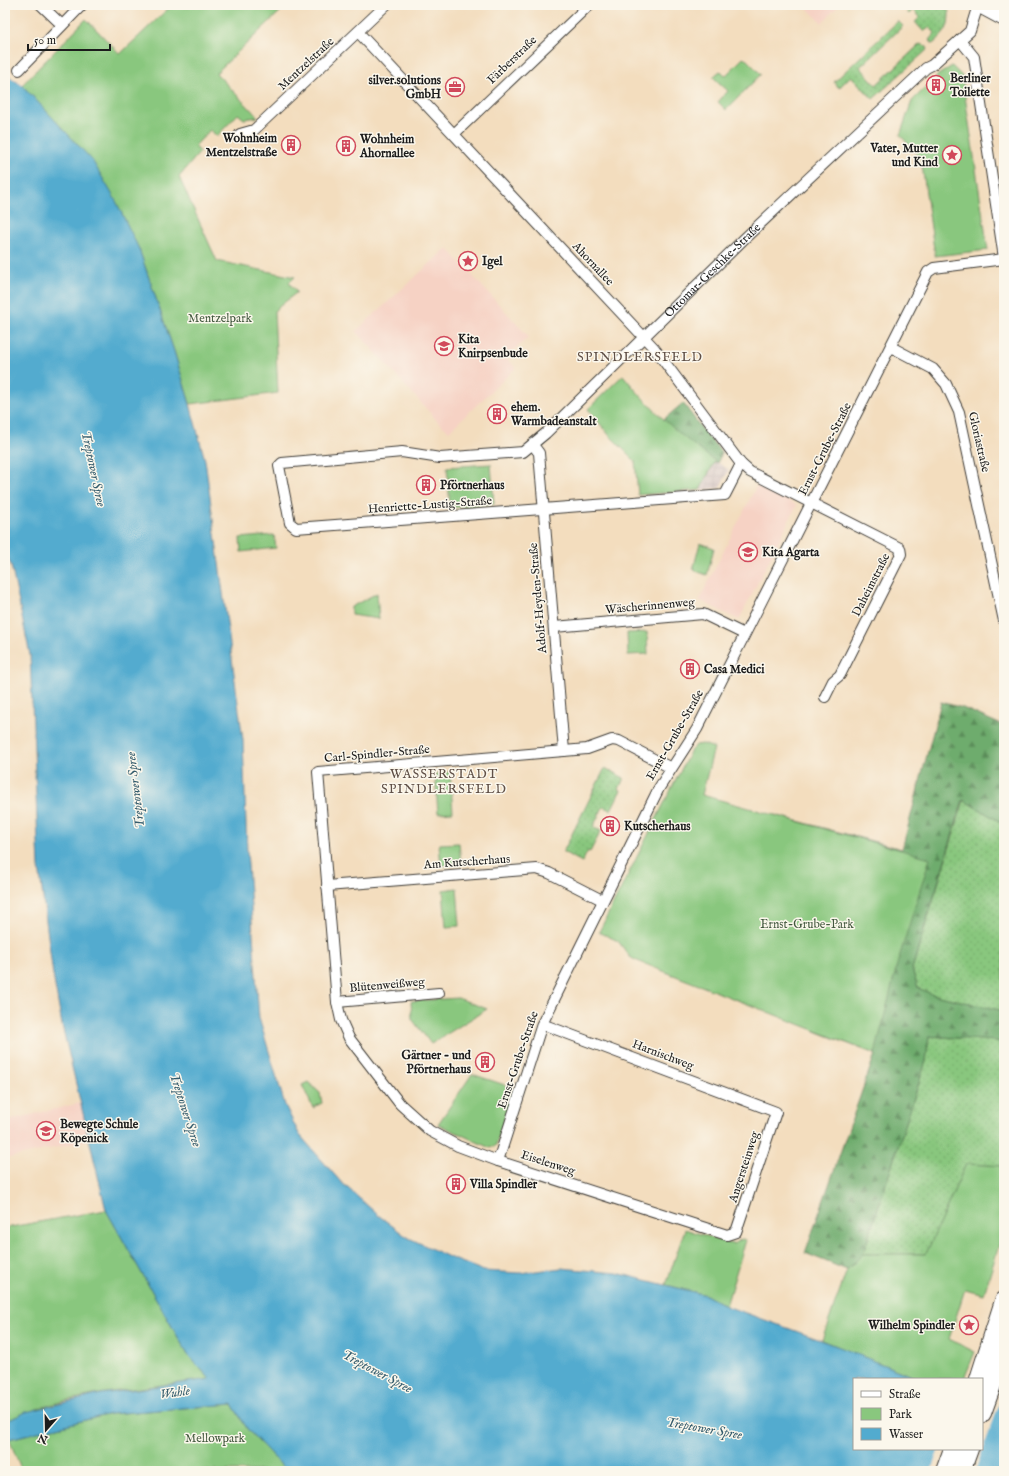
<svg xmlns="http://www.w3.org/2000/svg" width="1009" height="1476" viewBox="0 0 1009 1476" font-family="'IM FELL English',serif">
<defs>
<pattern id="industrial-grid" width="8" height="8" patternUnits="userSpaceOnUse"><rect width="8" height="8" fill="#d1bfbe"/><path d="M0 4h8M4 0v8" fill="none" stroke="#b3a4a3"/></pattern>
<pattern id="grass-dots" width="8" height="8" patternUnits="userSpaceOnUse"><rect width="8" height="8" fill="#89c77e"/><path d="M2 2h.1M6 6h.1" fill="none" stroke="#76aa6c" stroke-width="1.8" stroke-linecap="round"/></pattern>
<pattern id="forest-firs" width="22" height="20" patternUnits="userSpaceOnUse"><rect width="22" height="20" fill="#6eac6d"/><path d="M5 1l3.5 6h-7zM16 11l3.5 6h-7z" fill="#5a8b59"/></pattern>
</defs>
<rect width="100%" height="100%" fill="#fbf7ec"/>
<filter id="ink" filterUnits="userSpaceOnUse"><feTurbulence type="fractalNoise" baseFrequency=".025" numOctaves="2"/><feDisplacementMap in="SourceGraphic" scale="8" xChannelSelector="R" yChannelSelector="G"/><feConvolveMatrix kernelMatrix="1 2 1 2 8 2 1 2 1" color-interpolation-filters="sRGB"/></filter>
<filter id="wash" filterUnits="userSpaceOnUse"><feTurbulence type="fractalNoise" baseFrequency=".012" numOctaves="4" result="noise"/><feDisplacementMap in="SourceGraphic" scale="16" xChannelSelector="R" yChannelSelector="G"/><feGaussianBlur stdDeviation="0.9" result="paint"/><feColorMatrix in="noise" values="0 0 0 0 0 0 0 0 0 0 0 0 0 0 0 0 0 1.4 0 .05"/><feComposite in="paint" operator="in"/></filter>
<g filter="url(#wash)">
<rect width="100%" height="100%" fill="#f3ddbe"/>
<!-- built -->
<path fill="#f6d2c4" d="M804,5h35l-17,18z
M447,248l82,89 -21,18v5l8,8 -67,63 -9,-7 -84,-93z
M757,485l40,20 -58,115 -40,-20z
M80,1103l9,37 -84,19v-38z"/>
<!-- industrial -->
<path fill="url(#industrial-grid)" d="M715,461l14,9 -10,18 -19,2z"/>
<!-- grass -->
<path fill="url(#grass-dots)" stroke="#52724d" d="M915,5h27l7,6c0,18 -3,21 -16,33l-4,-4 6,-7 -6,-6 -5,5 -9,-10 5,-5 -7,-7 -4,4 -2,-2z
M898,21l5,5 -43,41 16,18 44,-41 6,2 2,3 -55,50 -22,-23 -12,12 -5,-6z
M605,768l19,10 -5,11 2,1 -10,20 -8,-3 -10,20 8,4 -11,21 -2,-1 -6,11 -19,-10z
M964,800l40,24v187l-70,-16 -16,-7 -6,-19z
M929,1036l67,5 8,3v116l-2,6 -36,-2 -40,90h-63l63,-193z"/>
<!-- forest -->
<path fill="url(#forest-firs)" stroke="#456444" d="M683,403l20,27 19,23 -5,10 -32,-24 -22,-19z
M941,702l22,6 41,18v98l-41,-24 -51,169 6,19 16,7 70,16v33l-8,-3 -67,-5 -3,25 -63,193 -16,16 -42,-17 70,-199 -60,-23 -40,-216 127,34z"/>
<!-- park -->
<path fill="#89c77e" stroke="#52724d" d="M172,5h115l-71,68 42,44 -14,2 -6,-5 -21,22 -7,-6 -15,16 5,6 -21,25 38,84 78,16 -6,6 8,9 -23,19 4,82 -88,11 -16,-53 -35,-102 -90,-135 -27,-29 64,-66 34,35z
M744,57l17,17 -35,36 -8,-8 10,-11 -15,-14 7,-6 5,5z
M952,66l10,10 26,174 -53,6 -14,-98 -21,-23 12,-34 26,-26z
M623,375c27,34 57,61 92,86l-15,29 -62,5 -3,-34 -26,-26 -21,-26z
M491,464l3,40 -44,4 -3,-41z
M274,535l2,13 -35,4 -1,-14z
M700,543l14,5 -7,27 -14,-5z
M377,593l2,26 -28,-4v-8z
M647,632l1,22 -20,1 -1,-22z
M703,744l11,4 -12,47 228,63 -32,103 -23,93 -240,-94 -5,-3 -12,-16 -19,-9 92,-182 5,-5z
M450,772l3,40 -15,1 -3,-39z
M459,843l2,21 -20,2 -2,-22z
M457,888l3,38 -14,1 -3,-37z
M458,998l29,11 -56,35 -19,-25 -1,-18z
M472,1074l42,14 -18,57 -6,3 -52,-24z
M308,1082l12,11 2,10 -9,5 -11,-23z
M1004,1160v69l-20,65 -19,-5 -16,50 26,13 -11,27h-45l-97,-39 25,-70 16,-16h63l40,-90 36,2z
M106,1210l82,145 22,24c-64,9 -147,14 -205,43v-194z
M685,1229l43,14 5,1 9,-5 4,1 -20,66 -20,-11 -40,-10z
M232,1404l16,26 39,41h-265l-13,-32 101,-25z"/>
<!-- water -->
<path fill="#52abcf" stroke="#376476" d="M5,74l17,11 70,75 23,39 24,50 35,102 16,53 15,56 38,280 4,111 12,167 26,87 14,29 41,47 38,34 29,22 44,21 33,13 36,2 41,-5 56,5 89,22 20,11 103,37 90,36h-65v70h128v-54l22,4v72h-717l-39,-41 -16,-26 -122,10 -105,26v-18l21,-10 75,-18 109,-15 -22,-24 -82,-145 -44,-185 -9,-50 -14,-108 -9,-212 -19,-90 -6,-12z"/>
<!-- pier -->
<path fill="#f3ddbe" d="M982,1393l20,4 -27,74h-44l8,-22h43z"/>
</g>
<g filter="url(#ink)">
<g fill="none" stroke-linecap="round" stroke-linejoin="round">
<defs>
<g id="street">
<path d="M41,5l21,20"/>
<path d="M358,32l296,316 87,116 9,8 150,76 1,6 -61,121 -7,6 -8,16"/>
<path d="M960,40l14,17 30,201"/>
<path d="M19,70l63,-65"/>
<path d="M240,134l14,-4 132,-125"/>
<path d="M454,134l135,-129"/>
<path d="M891,347l42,22 13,15 13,28 45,209"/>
<path d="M533,445l6,8 25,298"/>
<path id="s1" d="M741,464l-16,31 -429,33 -6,-5 -11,-57 3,-3 120,-11 38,6 83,-6 23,-19 199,-195 181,-170 6,-3 38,-34 8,-26"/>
<path d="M554,627l149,-13 41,20"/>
<path d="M327,886l210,-17 12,4 53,27"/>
<path d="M337,1002l102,-9"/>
<path d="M542,1024l234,88 -40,120 -9,3 -229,-74 -40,-15 -28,-15 -30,-27 -51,-66 -8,-18 -4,-18 -19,-230 269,-23 25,-9 7,1 52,27"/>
<path d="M498,1161l44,-137 117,-236 38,-59 231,-457 6,-4 70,-9"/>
</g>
<path id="secondary" d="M978,5l26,14"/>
<path id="highway" d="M979,1379l25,-78
M982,1413l22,-61
M945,1471l8,-22
M961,1471l8,-22"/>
</defs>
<!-- street casing -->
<use href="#street" stroke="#3c3934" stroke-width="12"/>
<!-- secondary casing -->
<use href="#secondary" stroke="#3c3934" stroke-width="16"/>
<!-- highway casing -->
<use href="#highway" stroke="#3c3934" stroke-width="20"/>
<!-- street -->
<use href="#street" stroke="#fff" stroke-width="10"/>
<!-- secondary -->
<use href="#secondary" stroke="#fff" stroke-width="14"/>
<!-- highway -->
<use href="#highway" stroke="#fff" stroke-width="18"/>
</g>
</g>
<!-- icons -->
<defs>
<symbol id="building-ring" viewBox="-11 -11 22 22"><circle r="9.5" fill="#fbf7ec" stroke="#d1495b" stroke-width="1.5"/><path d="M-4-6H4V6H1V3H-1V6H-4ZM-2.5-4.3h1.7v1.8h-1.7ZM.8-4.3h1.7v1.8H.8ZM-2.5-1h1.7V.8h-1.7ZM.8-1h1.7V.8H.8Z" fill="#d1495b"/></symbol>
<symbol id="office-ring" viewBox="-11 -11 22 22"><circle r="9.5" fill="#fbf7ec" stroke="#d1495b" stroke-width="1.5"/><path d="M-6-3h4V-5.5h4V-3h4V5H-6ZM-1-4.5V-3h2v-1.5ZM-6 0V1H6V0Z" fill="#d1495b"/></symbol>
<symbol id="sight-ring" viewBox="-11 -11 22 22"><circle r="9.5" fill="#fbf7ec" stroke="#d1495b" stroke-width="1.5"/><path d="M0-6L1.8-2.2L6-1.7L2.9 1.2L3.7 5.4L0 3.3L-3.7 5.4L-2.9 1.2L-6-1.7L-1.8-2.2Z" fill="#d1495b"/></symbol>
<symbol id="school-ring" viewBox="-11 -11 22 22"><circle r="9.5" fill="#fbf7ec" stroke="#d1495b" stroke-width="1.5"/><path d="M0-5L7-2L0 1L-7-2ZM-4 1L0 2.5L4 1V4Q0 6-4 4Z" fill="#d1495b"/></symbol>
</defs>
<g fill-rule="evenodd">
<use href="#building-ring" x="925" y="74" width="22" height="22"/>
<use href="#office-ring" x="444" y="76" width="22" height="22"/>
<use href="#building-ring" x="280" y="134" width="22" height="22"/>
<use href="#building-ring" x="335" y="135" width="22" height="22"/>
<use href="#sight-ring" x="941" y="144" width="22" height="22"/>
<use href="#sight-ring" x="457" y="250" width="22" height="22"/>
<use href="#school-ring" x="433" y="335" width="22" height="22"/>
<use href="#building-ring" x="486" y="403" width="22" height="22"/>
<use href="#building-ring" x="415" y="474" width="22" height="22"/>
<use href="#school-ring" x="737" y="541" width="22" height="22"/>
<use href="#building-ring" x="679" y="658" width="22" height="22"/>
<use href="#building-ring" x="599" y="815" width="22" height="22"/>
<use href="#building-ring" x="474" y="1051" width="22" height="22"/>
<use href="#school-ring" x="35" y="1120" width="22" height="22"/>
<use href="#building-ring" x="445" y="1173" width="22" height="22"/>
<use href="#sight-ring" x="958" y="1314" width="22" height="22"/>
</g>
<g text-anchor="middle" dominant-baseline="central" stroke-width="3" stroke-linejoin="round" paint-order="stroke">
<!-- street labels -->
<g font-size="12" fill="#1c1c1c" stroke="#fbf7ec">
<text transform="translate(512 60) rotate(-44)">Färberstraße</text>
<text transform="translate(306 64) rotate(-43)">Mentzelstraße</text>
<text transform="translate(593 264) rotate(47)">Ahornallee</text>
<text stroke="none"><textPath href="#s1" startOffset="1040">Ottomar-Geschke-Straße</textPath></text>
<text transform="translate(979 442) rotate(77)">Gloriastraße</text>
<text transform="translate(825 449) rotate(-63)">Ernst-Grube-Straße</text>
<text transform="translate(430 505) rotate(-4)">Henriette-Lustig-Straße</text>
<text transform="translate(871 585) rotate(-63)">Daheimstraße</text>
<text transform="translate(538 598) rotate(-95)">Adolf-Heyden-Straße</text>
<text transform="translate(650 606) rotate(-5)">Wäscherinnenweg</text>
<text transform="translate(675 735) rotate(-60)">Ernst-Grube-Straße</text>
<text transform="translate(377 754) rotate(-5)">Carl-Spindler-Straße</text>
<text transform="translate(467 862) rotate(-4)">Am Kutscherhaus</text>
<text transform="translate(387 985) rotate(-5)">Blütenweißweg</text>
<text transform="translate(663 1055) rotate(21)">Harnischweg</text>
<text transform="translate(518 1060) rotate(-71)">Ernst-Grube-Straße</text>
<text transform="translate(548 1163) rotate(18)">Eiselenweg</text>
<text transform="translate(744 1167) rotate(-72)">Angersteinweg</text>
</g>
<!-- poi labels -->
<g font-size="12" font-weight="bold" fill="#1c1c1c" stroke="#fbf7ec" text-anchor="start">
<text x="950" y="78">Berliner<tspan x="950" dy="14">Toilette</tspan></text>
<text x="441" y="80" text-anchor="end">silver.solutions<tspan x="441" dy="14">GmbH</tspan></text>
<text x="277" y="138" text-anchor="end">Wohnheim<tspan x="277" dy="14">Mentzelstraße</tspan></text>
<text x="360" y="139">Wohnheim<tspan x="360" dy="14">Ahornallee</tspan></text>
<text x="938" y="148" text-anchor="end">Vater, Mutter<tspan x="938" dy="14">und Kind</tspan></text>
<text x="482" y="261">Igel</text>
<text x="458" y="339">Kita<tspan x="458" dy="14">Knirpsenbude</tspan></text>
<text x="511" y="407">ehem.<tspan x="511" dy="14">Warmbadeanstalt</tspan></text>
<text x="440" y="485">Pförtnerhaus</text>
<text x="762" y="552">Kita Agarta</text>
<text x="704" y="669">Casa Medici</text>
<text x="624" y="826">Kutscherhaus</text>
<text x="471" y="1055" text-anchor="end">Gärtner - und<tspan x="471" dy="14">Pförtnerhaus</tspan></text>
<text x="60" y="1124">Bewegte Schule<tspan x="60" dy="14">Köpenick</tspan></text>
<text x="470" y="1184">Villa Spindler</text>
<text x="955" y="1325" text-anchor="end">Wilhelm Spindler</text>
</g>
<!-- park labels -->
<g font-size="12" fill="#42583e" stroke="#fbf7ec">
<text x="220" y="318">Mentzelpark</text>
<text x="807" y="924">Ernst-Grube-Park</text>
<text x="215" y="1438">Mellowpark</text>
</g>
<!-- neighbourhood labels -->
<g font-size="13" letter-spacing="1" fill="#605047" stroke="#fbf7ec">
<text x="640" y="357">SPINDLERSFELD</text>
<text x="444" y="774">WASSERSTADT<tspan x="444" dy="15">SPINDLERSFELD</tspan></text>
</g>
<!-- water labels -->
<g font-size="13" font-style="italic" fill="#345c6d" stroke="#fbf7ec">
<text transform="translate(93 469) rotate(78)">Treptower Spree</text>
<text transform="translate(136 790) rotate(-97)">Treptower Spree</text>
<text transform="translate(185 1110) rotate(72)">Treptower Spree</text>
<text transform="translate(377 1372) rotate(28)">Treptower Spree</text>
<text transform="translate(175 1393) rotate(-8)">Wuhle</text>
<text transform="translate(704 1429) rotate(10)">Treptower Spree</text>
</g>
</g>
<!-- margin -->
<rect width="1009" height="1476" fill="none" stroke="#fbf7ec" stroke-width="20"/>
<!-- legend -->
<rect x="853" y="1378" width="130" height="72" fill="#fbf7ec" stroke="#a29f99"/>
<rect x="861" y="1391" width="20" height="6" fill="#ffffff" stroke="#a29f99"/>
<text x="889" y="1398" font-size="12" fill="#1c1c1c">Straße</text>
<rect x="861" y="1408" width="20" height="12" fill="#89c77e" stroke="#a29f99"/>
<text x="889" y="1418" font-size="12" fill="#1c1c1c">Park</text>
<rect x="861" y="1428" width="20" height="12" fill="#52abcf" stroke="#a29f99"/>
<text x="889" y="1438" font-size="12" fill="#1c1c1c">Wasser</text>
<!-- north arrow -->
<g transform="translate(46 1430) rotate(200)" stroke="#fbf7ec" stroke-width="3" paint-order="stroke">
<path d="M0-3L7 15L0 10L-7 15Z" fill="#1c1c1c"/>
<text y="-6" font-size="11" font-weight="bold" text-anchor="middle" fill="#1c1c1c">N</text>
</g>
<!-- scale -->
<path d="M28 44v6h82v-6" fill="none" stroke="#1c1c1c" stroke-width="2"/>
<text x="34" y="44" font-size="12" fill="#1c1c1c" stroke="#fbf7ec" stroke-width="3" paint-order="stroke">50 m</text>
</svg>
